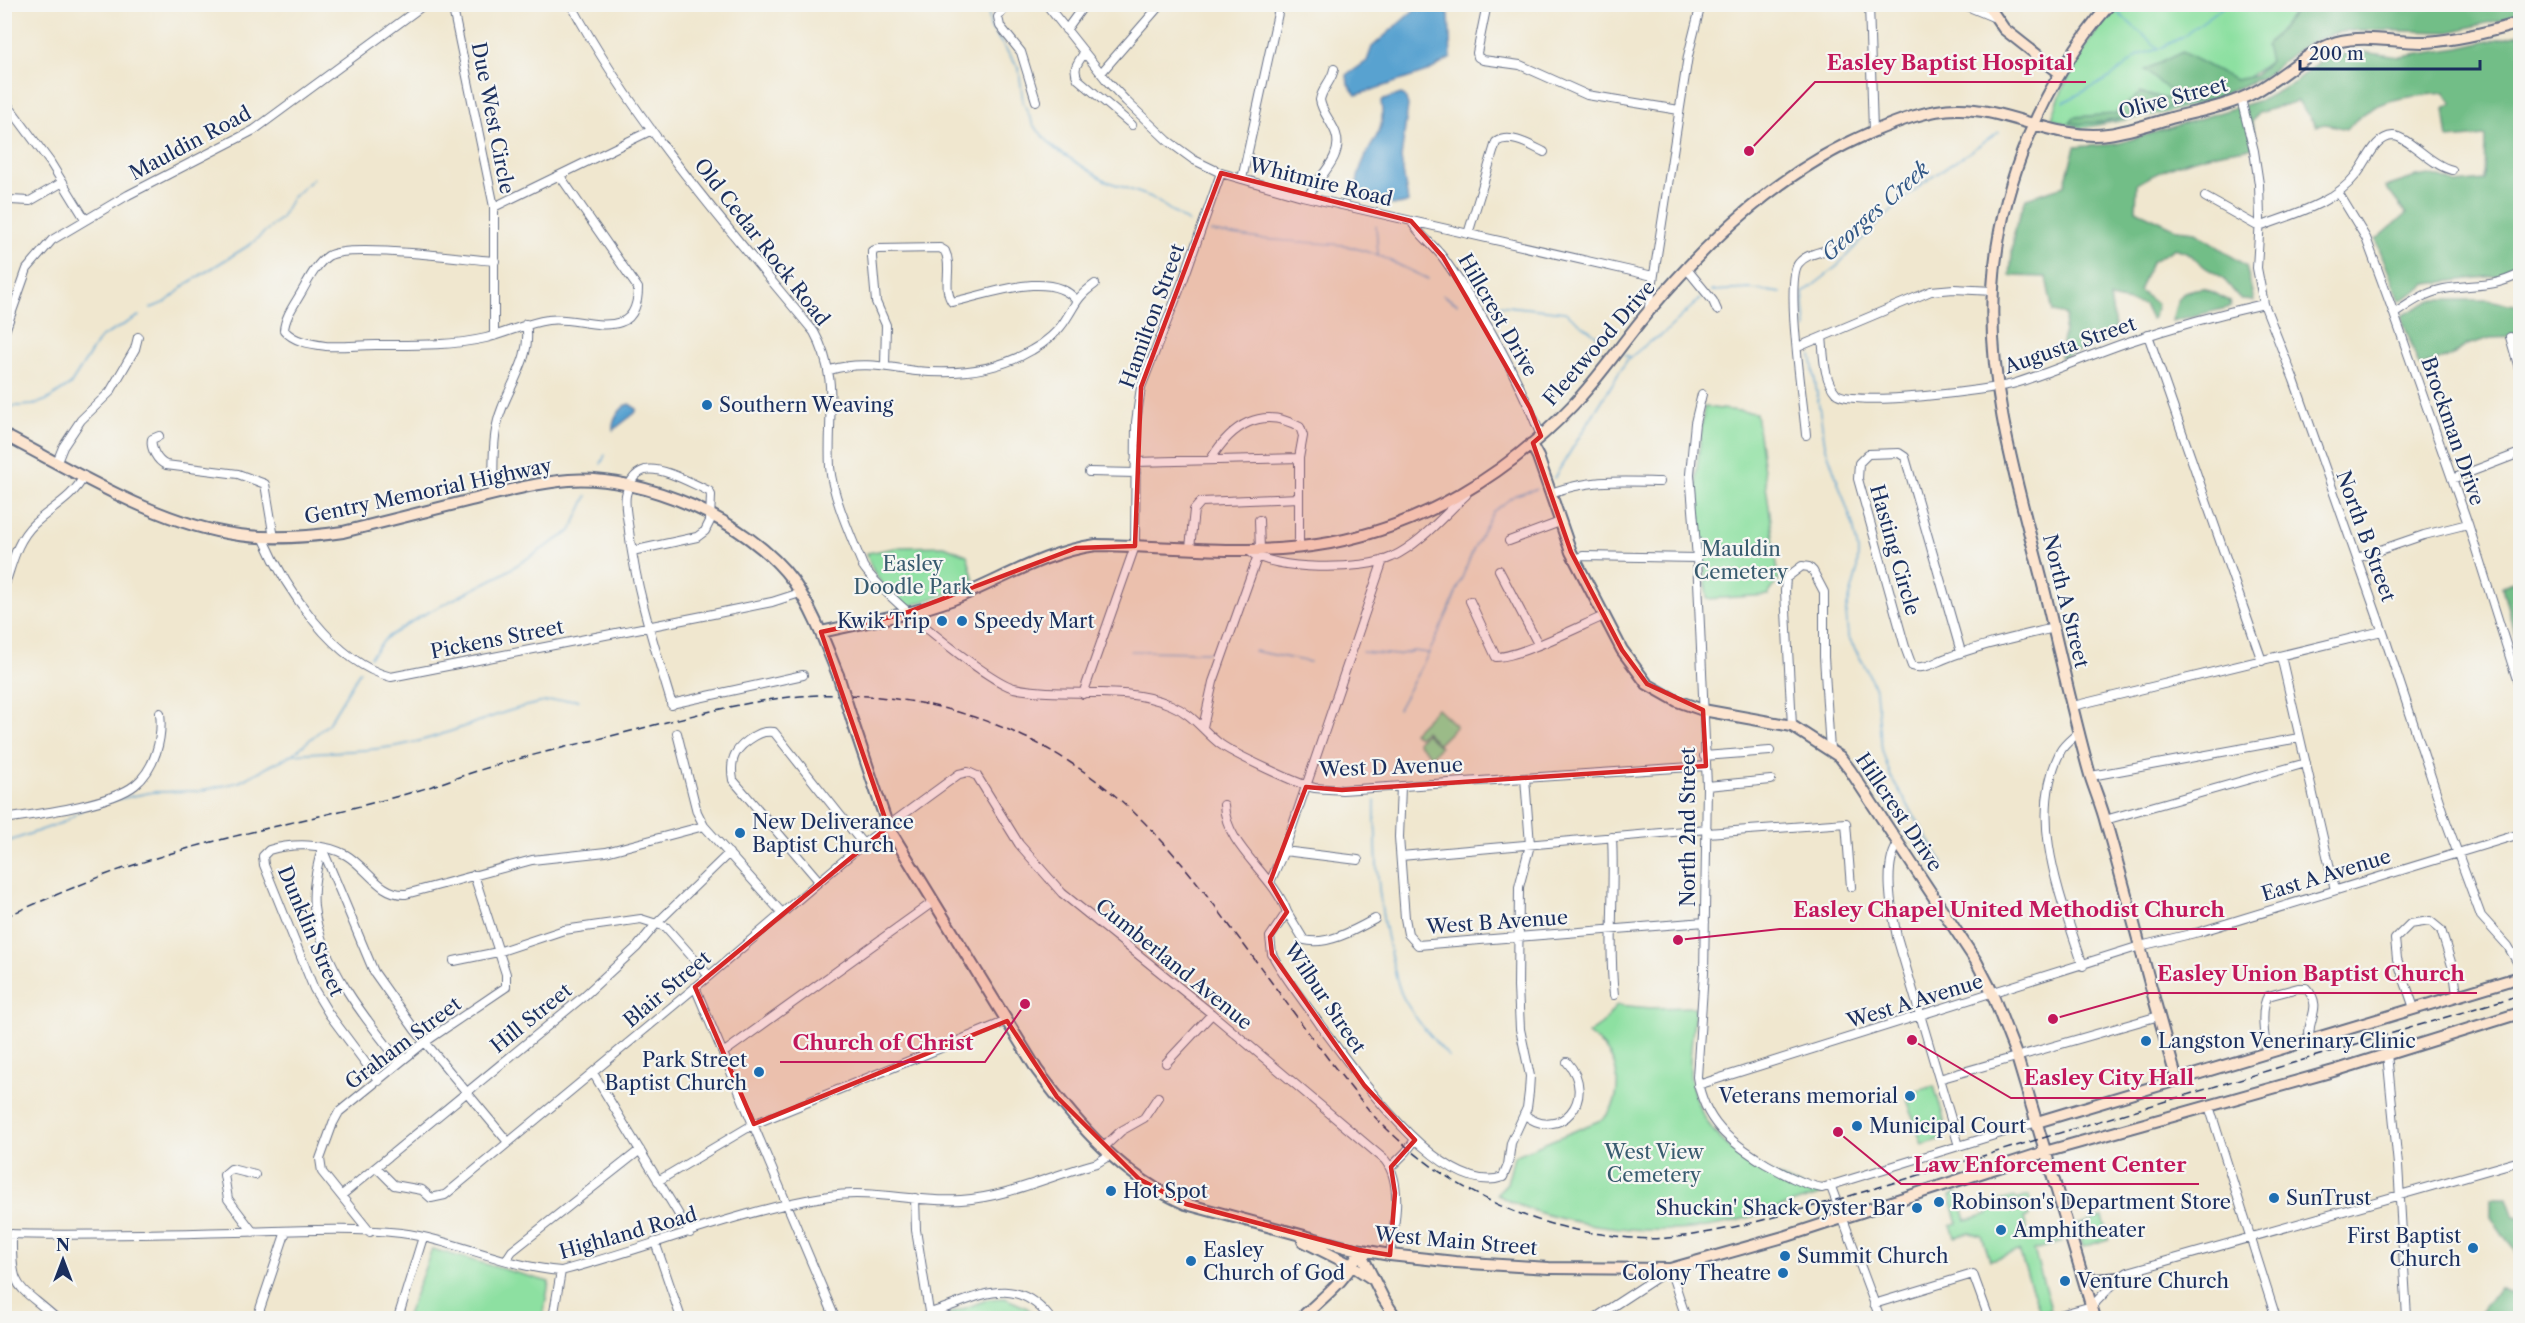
<svg xmlns="http://www.w3.org/2000/svg" width="2525" height="1323" viewBox="0 0 2525 1323" font-family="'Libre Caslon Text',serif">
<rect width="100%" height="100%" fill="#f6f6f2"/>
<filter id="ink" filterUnits="userSpaceOnUse"><feTurbulence type="fractalNoise" baseFrequency=".0167" numOctaves="2"/><feDisplacementMap in="SourceGraphic" scale="12" xChannelSelector="R" yChannelSelector="G"/><feConvolveMatrix kernelMatrix="1 2 1 2 8 2 1 2 1" color-interpolation-filters="sRGB"/></filter>
<filter id="wash" filterUnits="userSpaceOnUse"><feTurbulence type="fractalNoise" baseFrequency=".008" numOctaves="4" result="noise"/><feDisplacementMap in="SourceGraphic" scale="24" xChannelSelector="R" yChannelSelector="G"/><feGaussianBlur stdDeviation="1.35" result="paint"/><feColorMatrix in="noise" values="0 0 0 0 0 0 0 0 0 0 0 0 0 0 0 0 0 1.4 0 .05"/><feComposite in="paint" operator="in"/></filter>
<g filter="url(#wash)">
<rect width="100%" height="100%" fill="#f0e7cf"/>
<!-- green -->
<path fill="#8de0a1" stroke="#548880" stroke-width="1.5" d="M2120,5h187l-25,48 -64,46 -55,14 -82,15 -29,-9c12,-42 37,-84 68,-114z
M1704,407l52,6 23,166 -11,16 -61,4 -11,-123z
M944,546l23,9 8,29 -68,23c-19,-16 -35,-29 -40,-54l34,-6z
M1437,708l19,18 -18,18 -13,-13 -7,6 -5,-5z
M1425,733l15,14 -9,9 -14,-14z
M1617,1005l34,3 44,-1c-1,20 -8,56 -4,73 12,68 73,94 131,114 -37,11 -76,27 -115,33 -61,9 -158,-2 -211,-33l11,-11 7,-27 89,-37c18,-16 19,-50 3,-69 -4,-6 -12,-11 -18,-16l14,-10z
M1934,1086l14,46 -5,2 1,4 -22,7 -15,-46 5,-2 -1,-4z
M1958,1193l8,27 22,-6 -1,-5 5,-2 -1,-4 23,-6 2,3 13,-4 3,12 -5,1 2,7 -5,2 6,20 26,-7 6,11 -28,8 17,59 -11,3 -21,-61 -29,9 -8,-24 -13,-3 -14,4 -4,-12 7,-2 -8,-27z
M2103,1217l6,22 -26,8 -7,-22z
M432,1249l117,33 -6,36h-137z
M1005,1298l22,10 11,10h-99l50,-19z"/>
<!-- forest -->
<path fill="#72be87" stroke="#467672" stroke-width="1.5" d="M2302,4h218v11l-70,17 -91,-2 -25,3 -31,13 -40,31 -48,21 -112,24 -24,2 -9,-2 4,-5 40,-3 26,-21 29,6 2,-7 -26,-22 37,-18 53,28 20,-4 15,-15 -4,-15z
M2520,34v230l-18,11 -74,9 -28,17 -24,-61 30,-26 -20,-27 30,-10 14,-2 26,8 28,-3 1,-44 -37,3 -4,-30 8,-5 -7,-11c-39,4 -70,4 -98,36l-22,-5 -9,2 -18,-25 -40,12 -6,9 4,25c-43,4 -82,15 -119,37l-1,26 42,20 18,2 50,34 8,35 -13,-1 -19,-23 -16,-9 -20,-16 -11,-4 -24,14 -12,29 18,13 -3,13 -3,2 -7,-14 -34,-7 7,40 -57,20 6,-43 -13,-3 -7,-35 -36,-1 4,-45 12,-33 38,-12 11,-39 41,-3 148,-45 30,-16 26,-22 36,-10 44,6 59,-9z
M2203,288l27,13 1,6 -59,14c5,-22 6,-31 31,-33z
M2431,300h57l32,6v31l-30,1 -23,7 -15,11 -33,10 -18,-50z
M2520,577v76l-18,-66z
M2491,1198h16l7,19 6,1v48l-2,-10 -27,-39z
M2520,1284v34h-43l22,-30 15,6z"/>
<!-- water -->
<path fill="#59a2d0" stroke="#3a6897" stroke-width="1.5" d="M1421,4l20,1 8,9 2,44 -24,14 -71,23 -8,-11 -1,-9 20,-14 5,-14z
M1401,94l4,2 3,9 -7,53 7,44c-15,8 -38,-3 -53,-8 2,-11 3,-22 8,-32 11,-26 23,-29 18,-61z
M629,404l8,5 -2,4 -22,17c-1,-9 7,-23 16,-26z"/>
<g fill="none" stroke-linecap="round" stroke-linejoin="round">
<!-- stream -->
<path stroke="#59a2d0" stroke-width="1.5" d="M988,4l2,22 29,43 4,33 11,24 21,23 51,32 45,16 38,26
M2117,12l41,36
M2064,102l47,-25 28,-22 20,-6 23,-12 45,-33
M1376,226l2,28
M1211,232l50,7 83,6 34,10 50,24
M1711,291l40,-2 30,4
M1443,295l14,9
M1488,304l77,8 40,30
M151,308l15,-6 22,-19 63,-39 30,-26 11,-20 21,-19
M1806,329l-3,-36 30,-23 43,-45 46,-41 77,-52
M1625,355l5,2
M1811,355l14,90 28,80 5,26 -1,21 -11,39 2,26 18,31 10,23 6,59 9,27 52,87
M4,407l29,-2 14,-5 23,-15 30,-47 39,-22
M601,464l4,-9
M1554,478l73,-118 22,-18 13,-7 38,-36
M1131,651l81,1
M1254,651l56,11
M1362,652l35,3 17,-4 14,2
M370,657l16,-19 33,-21 82,-42 70,-44 16,-35
M1398,709l31,-56 20,-43 25,-62 20,-37 21,-16 21,-6
M293,754c39,-3 80,-2 118,-11 56,-12 110,-46 168,-43
M113,800l40,-8 46,-1 40,-9 54,-28 35,-30 32,-53
M1375,801c-1,15 1,26 1,41 1,42 6,81 17,122 3,12 5,25 11,35 12,22 29,40 45,58
M4,843l60,-21 19,-13"/>
</g>
</g>
<g filter="url(#ink)">
<g fill="none" stroke-linecap="round" stroke-linejoin="round">
<defs>
<path id="street" d="M452,4l42,203 158,-77
M571,4c64,119 158,225 243,328 26,46 13,86 16,135 2,28 22,72 33,99 16,26 123,115 151,122 52,11 108,-4 157,17 22,9 31,25 49,39 14,10 79,41 95,44 9,1 18,1 27,2l364,-24
M1008,4l-10,13 2,9 21,26 15,49
M1046,4l62,78 18,19 42,40 26,19 27,13 81,23 351,80
M1487,4l-10,49 1,4 5,3 37,5 67,30 92,15
M1869,4l4,127
M1962,4l31,13
M1066,30l19,-26
M1084,53c-6,10 -12,15 -6,26l54,46
M1101,73l60,-69
M2241,99l13,52 5,33 1,35 -3,49 7,36 30,76 92,261 58,175 37,100 27,30 12,21
M4,100l46,62 35,57
M1242,179l38,-175
M2338,192l28,46 28,76 74,210 52,165
M4,194l6,6 20,1 33,-19
M1308,197c9,-20 36,-39 28,-63 -4,-12 -14,-21 -16,-34 2,-12 12,-19 14,-31
M2205,197l54,30c34,-13 73,-22 97,-52 11,-12 18,-38 37,-39 15,0 37,29 59,34
M494,207v129
M1411,221c9,15 23,24 33,38 38,53 73,116 97,177
M1468,234l28,-92c14,-9 34,3 48,10
M495,261c-29,-2 -147,-18 -167,-5 -12,8 -20,25 -27,37 -7,12 -16,24 -17,37 10,12 27,14 42,16 16,1 34,-1 50,-1 36,0 75,1 110,-7 21,-5 40,-15 62,-18 23,-4 50,10 73,2 14,-4 17,-22 17,-34l-78,-112
M1686,268l27,33 4,9
M1648,313l40,-257 13,-52
M2394,314c16,-11 30,-21 50,-25 30,-6 46,0 76,-15
M4,334l23,-65 25,-29 76,-45 126,-65 171,-126
M2148,335l114,326
M1822,337c2,17 1,42 14,56 15,15 156,-3 180,-10 38,-12 74,-28 112,-41 44,-15 91,-28 136,-38
M2510,337l10,35
M1798,347l133,-56 23,-2 39,2
M885,365l1,-40 -10,-23 -4,-45v-6l6,-2 62,-1 5,3c8,16 -3,36 7,51 33,-6 99,-34 124,-2
M830,370c30,-9 56,-3 86,1 41,4 81,0 116,-21 13,-7 27,-19 34,-31 11,-17 11,-22 29,-35
M1702,394l-7,29 -5,51 7,84 10,228 -3,187 -7,104c7,45 33,65 69,87 18,10 36,20 56,24l215,-66
M1806,435c-2,-28 -22,-157 -7,-172 8,-10 22,-10 33,-15 7,-2 13,-7 19,-12
M159,436l-7,3c-2,9 5,22 14,26l72,9 27,10 9,54
M1211,459c20,-33 50,-54 89,-32l3,9 -4,22
M57,462l6,-15 18,-27 29,-28 25,-43 3,-12
M1135,462l164,-4v89
M1089,472l47,1
M2452,479l68,-26
M1550,493c42,-14 66,-12 110,-11
M493,495c1,-21 -1,-44 3,-65 5,-36 38,-69 30,-106
M1259,520l1,31
M263,537c22,51 71,126 128,140l322,-63 59,-12 28,-9
M1509,541l51,-19
M1190,548l4,-38 7,-8 98,-4
M632,551l65,-14 8,-6 5,-10 1,-26 -2,-4c-16,-7 -47,-25 -64,-21 -11,3 -17,15 -19,25 -2,11 2,25 3,36 7,60 26,117 43,174
M1249,551c23,20 115,20 143,6 28,-13 51,-41 74,-62
M2357,558l67,-23 44,-11
M1574,559l9,-3 114,2
M1499,570l39,74
M4,587c8,-22 12,-46 30,-63 17,-16 39,-26 50,-48
M1470,601l26,56c24,0 84,-31 108,-41
M1961,652l-56,-195 -6,-4 -31,1 -9,9 -1,16 47,168 7,19c11,4 22,-3 32,-7 35,-14 73,-22 110,-31
M2281,656l54,234
M1083,694l52,-148 1,-124 5,-35 43,-109 37,-105
M671,704l132,-29
M2073,706l309,-75
M1792,726l-7,-135 1,-13 16,-12 7,1 4,4 11,21v65l6,93
M1203,727l10,-45 44,-124
M2079,732c-6,6 -15,12 -19,20 -33,68 2,147 23,214
M677,733l20,79 7,14 78,87
M1704,756l66,-5
M2091,776l208,-38
M1401,786l-2,51 6,81 3,16 10,11 287,-23
M1707,786l64,-6
M1224,805c2,42 49,69 63,107l-17,25 2,17c13,25 33,48 49,72 31,41 121,173 182,151l5,-12 3,-22 16,-35 2,-16 1,-16 -10,-47 -2,-42 1,-100 11,-42 -5,-67
M4,819c33,-5 106,-14 131,-34 20,-16 28,-47 25,-72
M2105,820l201,-57
M1707,833l139,-10 5,64
M1612,837c3,53 -4,106 2,158
M1899,843c-17,20 -7,70 -2,94l62,209
M322,848l52,124 41,58 93,112
M322,848c-5,19 -10,39 -8,59 6,56 52,113 86,155
M1284,851l74,9
M1401,856l306,-27
M819,881l-86,-101c-4,-22 3,-33 22,-44 7,-4 11,-5 19,-4l89,112
M1270,882l14,-31 99,-291
M1287,912l17,28c23,6 51,-10 71,-21
M454,961l44,-9 66,-22 77,-11 25,8 43,49
M695,987l140,331
M2414,1008l-17,-49 -2,-20 15,-15 20,-3 11,9 13,42 3,23
M723,1053l210,-151
M2268,1053c-4,-13 -8,-45 0,-57l30,-8h8c19,20 -1,32 4,51
M2387,1054l11,111 9,153
M1166,1063l46,-49
M593,1073l97,160
M1939,1079l220,-63
M379,1081l-50,-67 -15,-25 -50,-124 -1,-9 6,-6c23,-7 55,-7 77,5 21,12 34,41 60,39l126,-34 74,-8 98,-26
M1698,1085l442,-139 59,-14 321,-98
M2209,1106l67,212
M1524,1114c35,30 75,-16 43,-52
M1103,1148l18,-17 23,-13 14,-21
M1391,1167l15,-15 9,-12
M377,1168l17,17 28,5 9,8 14,-3 264,-219 154,-132 96,-70 9,-2 9,4 42,68 43,49 150,121 173,146c19,24 9,66 5,95
M658,1181l96,-57 253,-103
M1831,1187l49,131
M342,1195l242,-199 53,-49 20,-24 72,-70
M915,1198l1,32 14,88
M253,1232l-25,-33 -4,-24 7,-6 24,6
M370,1232l-48,-60 -2,-13 13,-36 6,-11 86,-70 81,-55v-13l-32,-99
M4,1234c78,2 155,0 233,-2 54,-1 110,-5 164,1 54,7 105,34 160,38 88,-23 178,-61 268,-75 44,-7 87,7 132,4 47,-3 91,-25 136,-37l13,-8
M12,1234c-1,58 5,49 44,84
M655,1242l26,76
M506,1260l6,-9 128,-101
M1874,1304l99,-30 16,44
M930,1313c45,-13 82,-43 120,5
M257,1318l29,-87
M398,1318l25,-81
M553,1318l8,-47
M1595,1318l75,-49 16,49
M2049,1318l43,-12 27,-28 9,-6 392,-111"/>
<path id="secondary" d="M1987,4l17,25 56,44
M2110,4c-67,78 -111,180 -117,284 -6,104 27,205 52,305 15,61 28,122 45,182 5,16 12,32 16,48 25,86 46,172 71,257
M4,435c72,37 155,90 235,100 35,5 69,2 104,-3 43,-11 85,-21 128,-32 32,-8 64,-17 98,-20 75,-5 179,40 224,101 20,29 32,62 45,94
M1531,444l7,13 33,95 51,98 25,34 30,17 26,9 89,16 48,31 10,13 126,191 14,27 27,69 78,261
M821,632c44,-10 88,-17 130,-32 49,-19 93,-48 145,-55 78,1 157,12 234,-2 94,-18 176,-68 242,-137 28,-29 50,-63 76,-94 62,-74 134,-142 224,-180 26,-11 57,-23 85,-23 51,-1 99,32 151,25 21,-3 42,-10 63,-16 28,-7 58,-12 84,-26 28,-15 51,-40 82,-50 28,-8 60,1 89,0 32,-2 63,-10 94,-19
M853,723l35,104 149,243c41,55 85,107 149,134l159,43 45,8 65,7 94,6 121,1 117,-33 258,-84 292,-82 183,-57
M2037,1122l483,-145
M1303,1241l50,25 21,14
M1359,1250l24,48 13,20
M2082,1274l14,6 23,-2
M1301,1318c21,-20 48,-39 58,-68"/>
</defs>
<!-- street casing -->
<use href="#street" stroke="#666f86" stroke-width="10"/>
<!-- secondary casing -->
<use href="#secondary" stroke="#666f86" stroke-width="14"/>
<!-- street -->
<use href="#street" stroke="#fff" stroke-width="8"/>
<!-- secondary -->
<use href="#secondary" stroke="#fce5d0" stroke-width="10"/>
<!-- rail -->
<path stroke="#1b2f5e" stroke-width="1.5" stroke-dasharray="9 4.5" stroke-linecap="butt" d="M4,917c44,-18 88,-39 133,-53 90,-30 185,-46 276,-72 31,-9 60,-21 91,-29 43,-12 87,-22 131,-33 51,-13 102,-27 155,-33 95,-10 200,13 281,66 70,45 115,103 164,170 46,61 89,124 139,183 62,65 144,109 234,119 19,3 40,5 59,3 58,-5 113,-23 169,-38l684,-205"/>
<defs>
<path id="secondary-bridge" d="M838,675l15,48"/>
</defs>
<!-- secondary-bridge casing -->
<use href="#secondary-bridge" stroke="#666f86" stroke-width="14" stroke-linecap="butt"/>
<!-- secondary-bridge -->
<use href="#secondary-bridge" stroke="#fce5d0" stroke-width="10"/>
</g>
</g>
<!-- marked area -->
<path fill="#d62828" fill-opacity="0.2" stroke="#d62828" stroke-width="4.5" stroke-linejoin="round" d="M1221,173l190,48 32,36 87,151 11,28 -8,7 38,109 51,98 25,34 56,26 3,56 -364,24 -36,-3 -36,95 17,30 -17,25 2,17 92,131 51,55 -24,27 4,26 -5,62 -31,-5 -173,-46 -47,-25 -82,-82 -50,-76 -253,103 -59,-137 193,-160 -67,-195 79,-17 176,-67 59,-2 6,-159z"/>
<!-- markers -->
<g fill="#1f6fb2" stroke="#f6f6f2" stroke-width="2">
<circle cx="707" cy="405" r="6"/>
<circle cx="942" cy="621" r="6"/>
<circle cx="962" cy="621" r="6"/>
<circle cx="740" cy="833" r="6"/>
<circle cx="2146" cy="1041" r="6"/>
<circle cx="759" cy="1072" r="6"/>
<circle cx="1910" cy="1096" r="6"/>
<circle cx="1857" cy="1126" r="6"/>
<circle cx="1111" cy="1191" r="6"/>
<circle cx="2274" cy="1198" r="6"/>
<circle cx="1939" cy="1202" r="6"/>
<circle cx="1917" cy="1208" r="6"/>
<circle cx="2001" cy="1230" r="6"/>
<circle cx="2473" cy="1248" r="6"/>
<circle cx="1785" cy="1256" r="6"/>
<circle cx="1191" cy="1261" r="6"/>
<circle cx="1783" cy="1273" r="6"/>
<circle cx="2065" cy="1281" r="6"/>
</g>
<g text-anchor="middle" dominant-baseline="central" stroke-width="4.5" stroke-linejoin="round" paint-order="stroke">
<!-- street labels -->
<g font-size="20" fill="#1b2f5e" stroke="#f6f6f2">
<text transform="translate(2173 98) rotate(-15)">Olive Street</text>
<text transform="translate(493 118) rotate(79)">Due West Circle</text>
<text transform="translate(190 143) rotate(-28)">Mauldin Road</text>
<text transform="translate(1321 182) rotate(14)">Whitmire Road</text>
<text transform="translate(762 242) rotate(52)">Old Cedar Rock Road</text>
<text transform="translate(1498 315) rotate(60)">Hillcrest Drive</text>
<text transform="translate(1152 316) rotate(-70)">Hamilton Street</text>
<text transform="translate(1599 343) rotate(-49)">Fleetwood Drive</text>
<text transform="translate(2070 345) rotate(-19)">Augusta Street</text>
<text transform="translate(2453 431) rotate(71)">Brockman Drive</text>
<text transform="translate(428 491) rotate(-12)">Gentry Memorial Highway</text>
<text transform="translate(2366 536) rotate(70)">North B Street</text>
<text transform="translate(1895 550) rotate(74)">Hasting Circle</text>
<text transform="translate(2066 601) rotate(76)">North A Street</text>
<text transform="translate(497 639) rotate(-11)">Pickens Street</text>
<text transform="translate(1391 767) rotate(-2)">West D Avenue</text>
<text transform="translate(1899 812) rotate(56)">Hillcrest Drive</text>
<text transform="translate(1688 827) rotate(-90)">North 2nd Street</text>
<text transform="translate(2326 875) rotate(-17)">East A Avenue</text>
<text transform="translate(1497 922) rotate(-4)">West B Avenue</text>
<text transform="translate(311 931) rotate(67)">Dunklin Street</text>
<text transform="translate(1174 964) rotate(39)">Cumberland Avenue</text>
<text transform="translate(667 989) rotate(-40)">Blair Street</text>
<text transform="translate(1325 998) rotate(56)">Wilbur Street</text>
<text transform="translate(1915 1001) rotate(-17)">West A Avenue</text>
<text transform="translate(531 1018) rotate(-39)">Hill Street</text>
<text transform="translate(403 1043) rotate(-37)">Graham Street</text>
<text transform="translate(628 1233) rotate(-16)">Highland Road</text>
<text transform="translate(1456 1241) rotate(5)">West Main Street</text>
</g>
<!-- poi labels -->
<g font-size="20" fill="#1b2f5e" stroke="#f6f6f2" text-anchor="start">
<text x="719" y="405">Southern Weaving</text>
<text x="930" y="621" text-anchor="end">Kwik Trip</text>
<text x="974" y="621">Speedy Mart</text>
<text x="752" y="822">New Deliverance<tspan x="752" dy="23">Baptist Church</tspan></text>
<text x="2158" y="1041">Langston Venerinary Clinic</text>
<text x="747" y="1060" text-anchor="end">Park Street<tspan x="747" dy="23">Baptist Church</tspan></text>
<text x="1898" y="1096" text-anchor="end">Veterans memorial</text>
<text x="1869" y="1126">Municipal Court</text>
<text x="1123" y="1191">Hot Spot</text>
<text x="2286" y="1198">SunTrust</text>
<text x="1951" y="1202">Robinson's Department Store</text>
<text x="1905" y="1208" text-anchor="end">Shuckin' Shack Oyster Bar</text>
<text x="2013" y="1230">Amphitheater</text>
<text x="2461" y="1236" text-anchor="end">First Baptist<tspan x="2461" dy="23">Church</tspan></text>
<text x="1203" y="1250">Easley<tspan x="1203" dy="23">Church of God</tspan></text>
<text x="1797" y="1256">Summit Church</text>
<text x="1771" y="1273" text-anchor="end">Colony Theatre</text>
<text x="2077" y="1281">Venture Church</text>
</g>
<!-- park labels -->
<g font-size="20" fill="#385b6f" stroke="#f6f6f2">
<text x="1741" y="549">Mauldin<tspan x="1741" dy="23">Cemetery</tspan></text>
<text x="913" y="564">Easley<tspan x="913" dy="23">Doodle Park</tspan></text>
<text x="1654" y="1152">West View<tspan x="1654" dy="23">Cemetery</tspan></text>
</g>
<!-- water labels -->
<g font-size="21" font-style="italic" fill="#315786" stroke="#f6f6f2">
<text transform="translate(1875 211) rotate(-42)">Georges Creek</text>
</g>
</g>
<!-- callouts -->
<path fill="none" stroke="#c2185b" stroke-width="2" d="M1749 151L1815 82H2086M1678 940L1780 929H2237M2053 1019L2145 993H2477M1025 1004L985 1062H780M1912 1040L2011 1098H2206M1838 1132L1901 1184H2199"/>
<g fill="#c2185b" stroke="#f6f6f2" stroke-width="2">
<circle cx="1749" cy="151" r="6"/>
<circle cx="1678" cy="940" r="6"/>
<circle cx="2053" cy="1019" r="6"/>
<circle cx="1025" cy="1004" r="6"/>
<circle cx="1912" cy="1040" r="6"/>
<circle cx="1838" cy="1132" r="6"/>
</g>
<g font-size="21" text-anchor="middle" font-weight="bold" fill="#c2185b" stroke="#f6f6f2" stroke-width="4.5" stroke-linejoin="round" paint-order="stroke">
<text x="1950" y="70">Easley Baptist Hospital</text>
<text x="2009" y="917">Easley Chapel United Methodist Church</text>
<text x="2311" y="981">Easley Union Baptist Church</text>
<text x="883" y="1050">Church of Christ</text>
<text x="2109" y="1085">Easley City Hall</text>
<text x="2050" y="1172">Law Enforcement Center</text>
</g>
<!-- margin -->
<rect width="2525" height="1323" fill="none" stroke="#f6f6f2" stroke-width="24"/>
<!-- north arrow -->
<g transform="translate(63 1260)" stroke="#f6f6f2" stroke-width="4.5" paint-order="stroke">
<path d="M0-4.5L10 22L0 15L-10 22Z" fill="#1b2f5e"/>
<text y="-9" font-size="16" font-weight="bold" text-anchor="middle" fill="#1b2f5e">N</text>
</g>
<!-- scale -->
<path d="M2300 60v9h180v-9" fill="none" stroke="#1b2f5e" stroke-width="3"/>
<text x="2309" y="60" font-size="18" fill="#1b2f5e" stroke="#f6f6f2" stroke-width="4.5" paint-order="stroke">200 m</text>
</svg>
